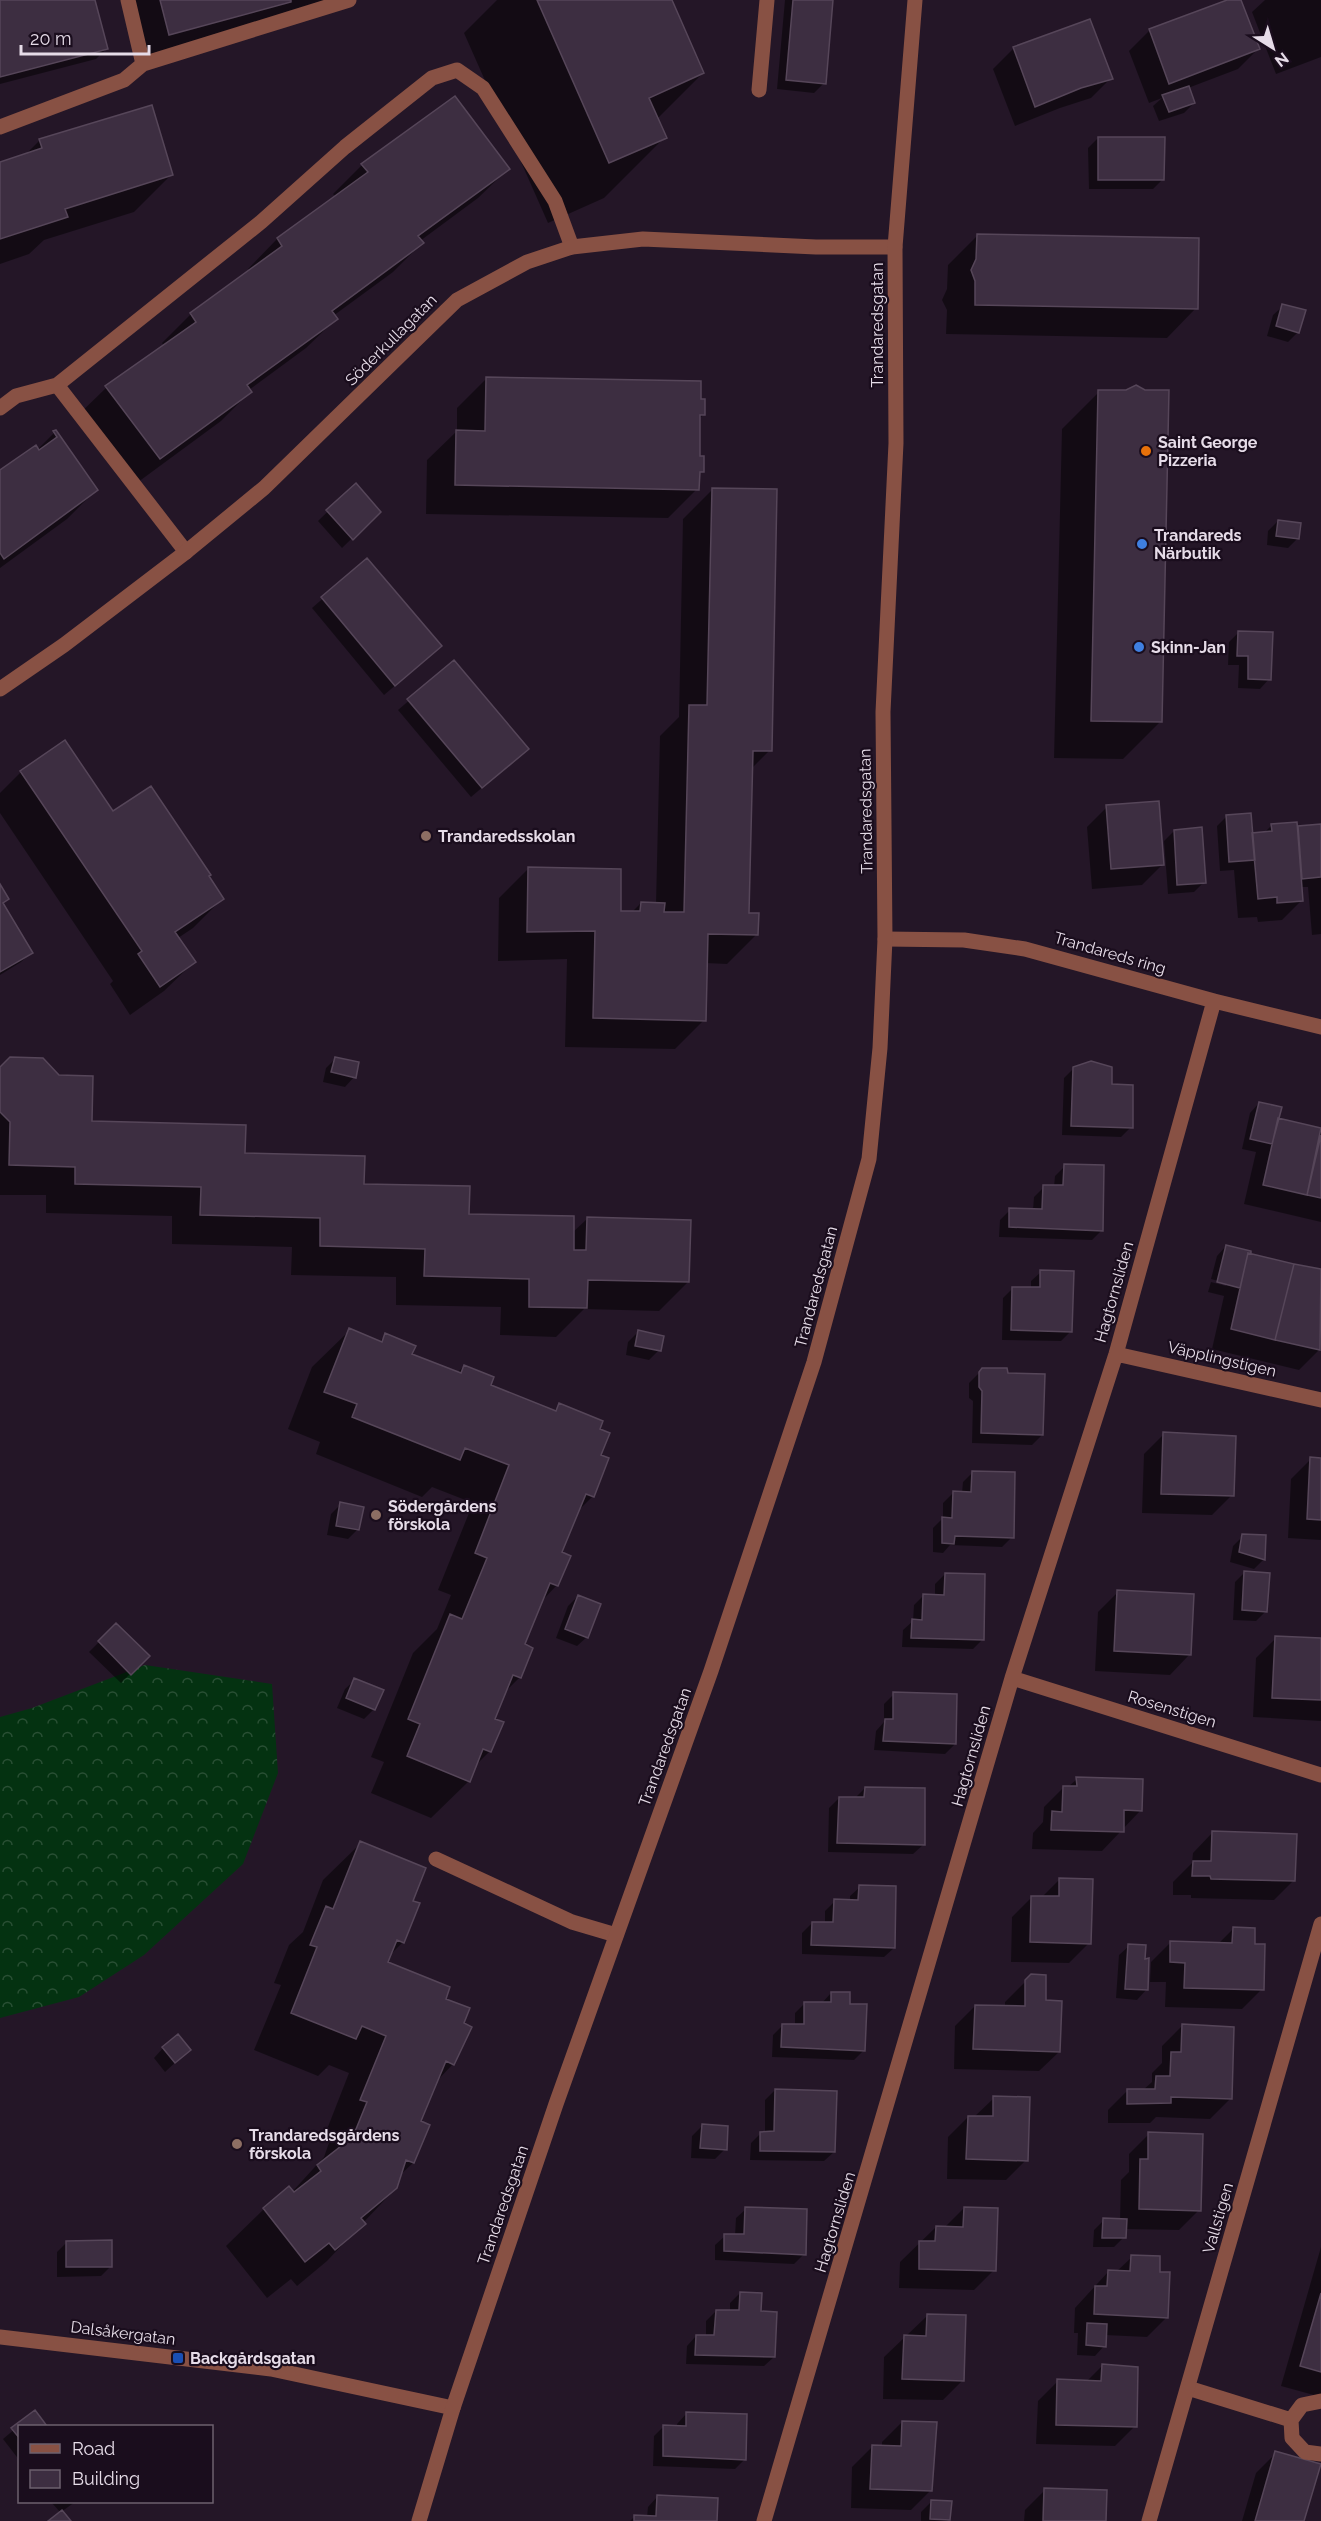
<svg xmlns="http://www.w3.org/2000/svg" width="1321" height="2521" viewBox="0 0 1321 2521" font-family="Raleway,sans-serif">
<defs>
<pattern id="forest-crowns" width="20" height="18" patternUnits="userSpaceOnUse" patternTransform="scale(1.5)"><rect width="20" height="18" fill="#043211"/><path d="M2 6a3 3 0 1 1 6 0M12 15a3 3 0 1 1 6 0" fill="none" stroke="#294f34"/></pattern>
</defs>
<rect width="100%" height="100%" fill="#241627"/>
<!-- forest -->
<path fill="url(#forest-crowns)" d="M145,1665l127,19 6,89 -35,91 -99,91 -65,42 -79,21v-301l32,-9z"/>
<!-- shadow -->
<path fill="#0007" d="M0,0h94l12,49 -10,10 -96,25z
M123,0h219l-202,63z
M497,0h173l33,73 -46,46 8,18 -61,61 -56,25 -84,-190z
M785,0h47l-8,83 -10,10 -37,-4z
M1232,0h8l18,49 -20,20 -50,19 6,15 -10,10 -25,8 -6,-15 9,-8 -13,5 -20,-52 20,-20z
M1265,0h56v57l-45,17 -24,-62z
M1089,21l22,57 -20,20 -31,10 -45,18 -22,-57 20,-20z
M1098,138l65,41 -10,10h-64l-1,-41z
M40,140l131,35 -37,37 -90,28 -15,14 -29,10v-101l25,-8z
M362,165l146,4 -30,29 -58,43 2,2 -29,29 -60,44 3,3 -30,29 -57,42 1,2 -29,29 -91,67 -54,-71 30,-29 58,-42 -2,-3 29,-29 59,-43 -2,-2 29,-30 59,-42 -3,-3z
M977,236l219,72 -29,30 -221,-4 1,-24 -5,-10 5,-11 1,-24z
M1283,306l15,26 -10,10 -21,-6 6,-21z
M486,379l213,21 4,15 -4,4 -1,39 4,13 -4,5 -1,13 -29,29 -242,-4 1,-54 30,-29v-23z
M1099,392l62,329 -38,38 -69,-1 8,-329z
M55,432l41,58 -29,29 -67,49v-96l37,-22z
M355,485l24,27 -37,36 -24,-27z
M713,489l57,261 -19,19 -3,145 8,21 -29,29 -22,-1 -1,57 -29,29 -110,-2 2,-88 -69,2 1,-63 29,-29 91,43h13l9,-9 15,1 4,-168 19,-19 4,-198z
M1278,521l20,17 -10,10 -21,-3 1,-14z
M367,560l63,96 -46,39 -72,-87z
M1239,632l30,47 -9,10 -22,-1 1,-23h-11l1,-23z
M454,662l63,96 -46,39 -73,-87z
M21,772l92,41 95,64 14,22 -29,29 -15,10 16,24 -30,29 -34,24 -20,-31 3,-3 -113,-168v-20z
M1107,807l55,58 -20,20 -50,4 -5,-62z
M1226,817l25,17 13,-1 8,-8 24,3 25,-2v108l-9,1 -4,-48h-7l1,13 -20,20 -24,2 -1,-5 -19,1 -4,-48 -14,1 -3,-45z
M1174,831l30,51 -10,10 -26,2 -4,-53z
M0,887l7,12 -5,5 29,48 -10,10 -21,13z
M335,1059l19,18 -9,10 -22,-5 3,-14z
M1074,1068l36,17 21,42 -10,10 -59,-2 2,-57z
M0,1069l90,54 153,32 120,30 104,31 105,17 16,-15 100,64 -29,29 -75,-2 -28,28 -56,-2 1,-28 -105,-2v-28l-105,-2 1,-28 -120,-3v-28l-126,-3v-18h-46z
M1259,1103l18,17 44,10v92l-77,-18 12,-52 -14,-3 8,-36z
M1065,1166l37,64 -10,10 -93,-3 1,-17 10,-10h23l1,-13 10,-10h10l1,-11z
M1226,1246l20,8 75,16v69l-2,11 -20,20 -87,-21 12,-53 -16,-4 3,-10 15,4v-3l-15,-4 6,-23z
M1041,1272l30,59 -10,10 -59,-1 1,-42 10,-10 18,1v-8z
M350,1330l29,12 7,-7 24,20 47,18 7,-7 25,20 64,26 7,-7 38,25 1,25 -6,41 -17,17 -16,40 -3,32 -16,17 -18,43 -3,32 -16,16 -11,27 -3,31 -16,16 -5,14 -38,37 -60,-25 13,-31 -13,-5 42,-104 24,-24 14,-34 -13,-5 35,-87 -41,-16 -10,10 -106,-43 4,-12 -32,-13 24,-62z
M638,1332l21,18 -10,10 -23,-5 2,-13z
M983,1369l59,66 -10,10 -60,-2 1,-42 -4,-3v-15z
M1164,1434l68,61 -20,20 -70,-2 2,-59z
M1311,1459h10v81l-33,-2 3,-59z
M973,1472l39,65 -10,10 -52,-2 -7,8 -10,-1v-24l10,-10v-15l10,-10h9l1,-11z
M341,1504l17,25 -10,10 -21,-4 4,-21z
M1243,1536l21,23 -10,10 -24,-7 3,-16z
M1245,1572l21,39 -10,10 -23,-1 2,-38z
M945,1574l37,66 -9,9 -71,-2 1,-17 10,-9 1,-16 10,-10 11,1v-12z
M1118,1592l71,63 -19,20 -75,-4 3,-59z
M578,1596l9,41 -10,9 -21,-8 12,-32z
M116,1625l32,31 -27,27 -32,-31z
M1276,1638l45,2v81l-68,-4 3,-59z
M355,1680l19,29 -10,10 -27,-11 8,-19z
M894,1694l61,50 -10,10 -71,-4 2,-19 8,-9v-18z
M1077,1779l63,32 -38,40 -70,-2 1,-16 10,-11 1,-15 20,-20h4z
M865,1788l58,57 -10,9 -85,-2 1,-44 10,-10h16z
M1212,1833l82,47 -20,20 -83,-2v-3h-18v-13l19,-19 1,-10z
M361,1843l50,58 -8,41 -14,14 -3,7 58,36 18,25 -9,40 -17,18 -17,40 -6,41 -14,13 -3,12 -69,73 -30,25 -6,-7 -24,19 -41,-52 38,-37 28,-17 32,-35 6,-17 -6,-3 25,-64 -20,-8 -11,11 -64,-26 27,-65 -7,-2 15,-38 14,-13 20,-52z
M1060,1879l29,64 -20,20 -58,-1 1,-45 20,-20h10z
M860,1887l34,61 -10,9 -82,-3v-21l10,-10h13v-12l10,-10h15v-5z
M1233,1929l20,16 9,44 -20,20 -77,-2 1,-25h-16l1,-20 20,-20 47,2z
M1129,1946l17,44 -9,10 -21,-2 3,-43z
M1026,1981l33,71 -20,19 -85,-2 1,-43 20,-20 30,1v-5z
M831,1993l18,12 15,45 -10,10 -82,-3 1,-22 10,-10h12v-12l10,-10 16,1z
M1182,2026l48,73 -20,20 -54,-2 -6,6h-42v-13l20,-20h15l9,-8v-9l10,-10v-17z
M163,2048l16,11 -14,13 -11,-14z
M775,2090l59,62 -10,9 -74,-1 1,-17 10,-10h4v-33z
M994,2098l32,62 -20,20 -59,-1 1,-42 20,-20h6z
M702,2126l23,23 -10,10 -24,-1 1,-22z
M1149,2134l50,76 -20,20 -54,-1 -1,8 -10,10h-21l1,-17 10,-10 16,1 1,-41 8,-8v-18z
M964,2208l30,62 -20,20 -75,-2 1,-26 36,-35h9z
M746,2209l58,45 -10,10 -79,-4v-15l10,-9h10l1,-18z
M67,2242l44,24 -10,10 -44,1v-25z
M1321,2247v150l-40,-11z
M1132,2257l26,16 9,44 -20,20 -42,-2 -1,11 -9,10 -18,-1 1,-22h-4l1,-25 33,-36h8z
M740,2293l20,19 14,45 -10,9 -78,-2 1,-18 9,-10h10v-15l10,-10 14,1v-9z
M927,2316l36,64 -20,20 -60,-1 1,-42z
M1102,2366l33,60 -20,20 -79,-2 2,-43 20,-20 28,1z
M35,2412l10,14h-25v35l-17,-22z
M686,2414l59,45 -10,10 -82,-3 1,-30 10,-10 13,1v-3z
M902,2422l29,68 -20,20 -60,-2 1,-41 20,-20h10v-5z
M1276,2453l27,68h-61l14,-48z
M1045,2490l60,31h-81l1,-11z
M657,2497l59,24h-86l5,-5 12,1 1,-10z
M51,2502h24l-14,10 8,9h-18l10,-8z
M931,2502l18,17 -2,2h-26v-9z"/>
<!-- building -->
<path fill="#3d2e41" stroke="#564659" stroke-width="1.5" d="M0,0h95l13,49 -108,28z
M160,0h131v2l-122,33z
M537,0h135l32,73 -55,25 18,40 -58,25z
M793,0h40l-7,84 -40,-4z
M1227,0h14l19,49 -91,35 -20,-55z
M1090,19l23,60 -32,9 -46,19 -22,-60z
M1189,86l6,17 -26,9 -7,-17z
M455,96l55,73 -92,67 6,7 -92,68 6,8 -91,66 5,7 -92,67 -55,-73 91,-64 -6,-9 92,-67 -5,-8 91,-66 -7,-8z
M152,105l21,70 -108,34 3,8 -68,22v-77l42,-14 -3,-9z
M1098,137h67l-1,43h-66z
M977,234l222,4 -1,71 -223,-4v-24l-4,-11 5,-11z
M1282,304l24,6 -7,23 -23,-7z
M486,377l215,4v18h4v16h-5v41h4v16h-4l-1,18 -244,-5 1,-55 29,1z
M1136,385l9,5h24l-7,332 -71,-1 7,-331h28z
M56,430l42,60 -94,69 -4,-6v-83l36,-25 3,5 18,-13 -4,-6z
M356,483l25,29 -28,28 -27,-30z
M712,488l65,1 -5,262h-19l-4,162h10l-1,22 -50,-1 -2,87 -113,-3 2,-87 -68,1 1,-65 93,2v42h19l1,-9 24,1 -1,9h20l5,-207h18z
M1278,520l23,3 -2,16 -23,-3z
M367,558l75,88 -47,40 -74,-89z
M1238,631l35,1 -2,48 -23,-1v-23h-11z
M454,660l75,89 -47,39 -75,-89z
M65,740l48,71 38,-25 60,89 -2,1 15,23 -49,33 21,30 -36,25 -22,-33 4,-3 -122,-180z
M1159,801l5,64 -53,4 -5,-64z
M1251,813l4,47 -26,2 -3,-47z
M1297,822l6,79 -26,2v-6l-19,2 -6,-66 20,-2 -1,-7z
M1321,824v53l-19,2 -4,-53z
M1202,827l4,56 -29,2 -3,-55z
M0,884l9,15 -6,4 30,50 -33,19z
M10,1057l33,1 16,17 34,1 -1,45 154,4 -1,28 120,3 -1,28 106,2 -1,28 105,2v34h12l1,-33 104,3 -2,62 -101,-2 -1,28 -58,-1v-28l-105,-3 1,-27 -105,-3v-28l-120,-3 1,-28 -126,-3v-17l-66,-2 1,-43 -10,-10v-45z
M335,1057l24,5 -3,16 -25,-6z
M1091,1061l21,6v17l21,1v43l-62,-2 2,-59z
M1259,1102l23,5 -10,37 -22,-5z
M1278,1118l43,10 -14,67 -44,-10z
M1321,1135v63l-14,-3z
M1064,1164l40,1 -1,66 -94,-4v-19l33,1 1,-24h20z
M1226,1245l25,6v3l-3,-1 -8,35 -23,-6z
M1248,1253l46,11 -19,76 -44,-11z
M1294,1264l27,5 -1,81 -45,-10z
M1040,1270l34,1 -2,61 -61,-2 1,-43h28z
M349,1328l33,14 3,-9 31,13 -4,8 49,19 3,-8 30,12 -3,8 65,26 3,-8 44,18 -3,8 10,4 -9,22 8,3 -15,39 -8,-3 -24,58 9,4 -13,30 -8,-3 -25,61 8,4 -12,30 -8,-3 -18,44 9,3 -13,30 -8,-3 -13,33 -63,-26 13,-32 -12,-5 42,-105 12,5 25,-61 -12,-5 34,-88 -44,-17 -5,12 -108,-43 5,-13 -33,-12z
M638,1330l26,6 -3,15 -26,-5z
M982,1368h25l1,5 37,1 -2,61 -62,-2 1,-42 -3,-4v-15z
M1163,1432l73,4 -2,60 -73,-2z
M1310,1457l11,1v62l-14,-1z
M972,1471l43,1 -1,66 -59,-2 -1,8 -12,-1v-26l10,1 1,-27 18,1z
M340,1502l24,5 -5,23 -23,-4z
M1242,1534l24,1 -1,25 -26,-8z
M1244,1571l26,2 -3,39 -25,-2z
M945,1573l40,1 -1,66 -73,-2 1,-19 10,1 1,-26 21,1z
M1117,1590l77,4 -3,61 -77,-4z
M578,1595l23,9 -13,34 -23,-9z
M116,1623l34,33 -19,19 -33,-34z
M1275,1636l46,2v62l-49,-2z
M354,1678l30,12 -9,20 -29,-12z
M893,1692l64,2 -1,50 -73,-3 2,-22h8z
M1076,1777l67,2 -1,32 -18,-1v22l-73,-2 1,-19 10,1 1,-26h14z
M865,1787l60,1v57l-88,-2 2,-46h25z
M1212,1831l85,3 -2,47 -84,-2 -1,-3h-18l1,-15h18z
M360,1841l66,27 -13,33 7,2 -16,40 -7,-3 -9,22 62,25 -4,12 24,9 -6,15 8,4 -18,38 -8,-4 -25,60 9,4 -16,38 -8,-3 -9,28 -36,30 5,6 -31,26 -6,-7 -24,19 -42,-54 26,-22 5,6 27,-21 -4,-6 24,-19 6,-14 7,2 13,-32 -7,-2 26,-64 -24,-10 -6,13 -65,-26 26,-66 -7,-2 16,-39 7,3z
M1059,1878l34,1 -2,65 -61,-2 1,-46h28z
M859,1885l37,1 -1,62 -84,-3 1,-23h21l1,-23 24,1z
M1233,1927l22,1v16h10l-1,46 -80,-2 1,-25 -15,-1v-21l62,2z
M1128,1944l18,1 -1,14 4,-1 -1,32 -23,-1z
M1031,1974l15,1v25l16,1 -2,51 -87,-3 2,-44 50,1v-26z
M831,1992h19v12h17l-2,47 -84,-4 1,-23h22v-22h27z
M1182,2024l52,3 -2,72 -61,-2v6l-44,1v-15h28l1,-13h14l1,-24h10z
M178,2034l13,16 -16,13 -13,-16z
M775,2089l62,2 -2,61 -75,-1v-19l14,-1z
M993,2096l37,1 -2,64 -62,-2 2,-43h25z
M702,2124l26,2 -1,24 -27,-2z
M1148,2132l55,2 -2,77 -62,-2 1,-50h8z
M745,2207l62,2 -1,46 -82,-4v-17h20z
M964,2207l34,1 -2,63 -77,-2v-28h16l1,-15 27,1z
M1103,2218l24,1 -1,19h-24z
M112,2240v27h-46v-26z
M1131,2255l29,1v16h10l-2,46 -74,-4 1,-28h12l1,-16 22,1z
M740,2292l22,1 -1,18 16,1 -2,45 -80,-2 1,-20h18l2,-25h23z
M1321,2293v79l-21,-6z
M927,2314l39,1 -2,66 -62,-2 2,-44 22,1z
M1087,2323l20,1 -1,23 -20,-2z
M1102,2364l36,3 -1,60 -81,-2 1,-46 44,2z
M35,2410l12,16h-27v13l-9,-11z
M686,2412l61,2 -1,46 -83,-4v-31l23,1z
M902,2421l35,1 -5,69 -62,-2 2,-44 29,1z
M1275,2451l46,13 -17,57h-49z
M1044,2488l63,2 -1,31h-63z
M657,2495l61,3 -1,23h-83v-6l22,1z
M931,2500l21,1 -2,19 -20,-1z
M62,2510l9,11h-23z"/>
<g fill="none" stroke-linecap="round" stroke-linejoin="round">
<!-- service -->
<path stroke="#885144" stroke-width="15" d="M128,0l15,64
M759,90l8,-90
M0,127l124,-47 19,-16 206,-64
M57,385l129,167
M0,408l16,-12 41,-11 204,-163 84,-75 87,-69 25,-8 26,18 72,113 17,46
M436,1859l136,63 44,13
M1188,2388l103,32
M1321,2401l-19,4 -11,15 1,18 13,14 16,2"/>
<!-- minor -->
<path stroke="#885144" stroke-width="15" d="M0,689l64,-44 122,-93 78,-64 193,-188 70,-38 45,-15 71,-8 173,8h79
M885,939l79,1 61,9 189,52 107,26
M1116,1354l205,46
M1012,1678l309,97
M0,2337l271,32 182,39
M764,2521l248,-843 104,-324 98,-353
M1149,2521l172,-597"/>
<!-- tertiary -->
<path stroke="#885144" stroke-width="15" d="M419,2521l34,-113 103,-304 155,-433 103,-309 55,-203 11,-111 5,-109 -2,-227 13,-269 -1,-196 20,-247"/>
</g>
<!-- markers -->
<circle fill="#e8710a" stroke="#1a0d1d" stroke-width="2" cx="1146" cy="451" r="6"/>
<g fill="#3f7fe0" stroke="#1a0d1d" stroke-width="2">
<circle cx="1142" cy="544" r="6"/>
<circle cx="1139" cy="647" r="6"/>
</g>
<g fill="#8d6e63" stroke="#1a0d1d" stroke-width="2">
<circle cx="426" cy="836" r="6"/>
<circle cx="376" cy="1515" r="6"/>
<circle cx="237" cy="2144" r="6"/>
</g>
<rect fill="#1a4fb4" stroke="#1a0d1d" stroke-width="2" x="172" y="2352" width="12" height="12" rx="3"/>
<g text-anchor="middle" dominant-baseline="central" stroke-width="4.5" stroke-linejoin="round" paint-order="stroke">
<!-- street labels -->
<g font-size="16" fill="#e6dce8" stroke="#1a0d1d">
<text transform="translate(877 325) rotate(-90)">Trandaredsgatan</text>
<text transform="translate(391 340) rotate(-45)">Söderkullagatan</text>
<text transform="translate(866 811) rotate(-91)">Trandaredsgatan</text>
<text transform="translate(1110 953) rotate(16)">Trandareds ring</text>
<text transform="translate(816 1287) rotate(-75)">Trandaredsgatan</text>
<text transform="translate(1114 1292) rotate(-74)">Hagtornsliden</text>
<text transform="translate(1222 1359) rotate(13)">Väpplingstigen</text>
<text transform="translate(1172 1709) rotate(17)">Rosenstigen</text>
<text transform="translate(665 1747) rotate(-70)">Trandaredsgatan</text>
<text transform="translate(971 1756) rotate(-74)">Hagtornsliden</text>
<text transform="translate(503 2205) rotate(-71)">Trandaredsgatan</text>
<text transform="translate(1218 2218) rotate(-74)">Vallstigen</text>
<text transform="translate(835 2222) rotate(-73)">Hagtornsliden</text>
<text transform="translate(123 2333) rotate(7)">Dalsåkergatan</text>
</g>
<!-- poi labels -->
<g font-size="16" font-weight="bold" fill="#e6dce8" stroke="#1a0d1d" text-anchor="start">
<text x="1158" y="442">Saint George<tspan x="1158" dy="18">Pizzeria</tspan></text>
<text x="1154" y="535">Trandareds<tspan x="1154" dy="18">Närbutik</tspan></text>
<text x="1151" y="647">Skinn-Jan</text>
<text x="438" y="836">Trandaredsskolan</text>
<text x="388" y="1506">Södergårdens<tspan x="388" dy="18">förskola</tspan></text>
<text x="249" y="2135">Trandaredsgårdens<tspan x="249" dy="18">förskola</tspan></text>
<text x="190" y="2358">Backgårdsgatan</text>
</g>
</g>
<!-- legend -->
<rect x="18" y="2425" width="195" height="78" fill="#1a0d1d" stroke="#6c606e" stroke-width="1.5"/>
<rect x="30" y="2444" width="30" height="9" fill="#885144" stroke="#6c606e" stroke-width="1.5"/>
<text x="72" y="2455" font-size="18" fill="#e6dce8">Road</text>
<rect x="30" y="2470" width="30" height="18" fill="#3d2e41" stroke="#6c606e" stroke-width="1.5"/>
<text x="72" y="2485" font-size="18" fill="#e6dce8">Building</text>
<!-- north arrow -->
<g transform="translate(1273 48) rotate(143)" stroke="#1a0d1d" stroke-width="4.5" paint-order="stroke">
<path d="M0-4.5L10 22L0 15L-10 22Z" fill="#e6dce8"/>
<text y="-9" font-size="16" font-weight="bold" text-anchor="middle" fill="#e6dce8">N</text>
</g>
<!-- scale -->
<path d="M21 45v9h128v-9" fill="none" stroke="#e6dce8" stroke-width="3"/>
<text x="30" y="45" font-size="18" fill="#e6dce8" stroke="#1a0d1d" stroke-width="4.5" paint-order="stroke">20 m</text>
</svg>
